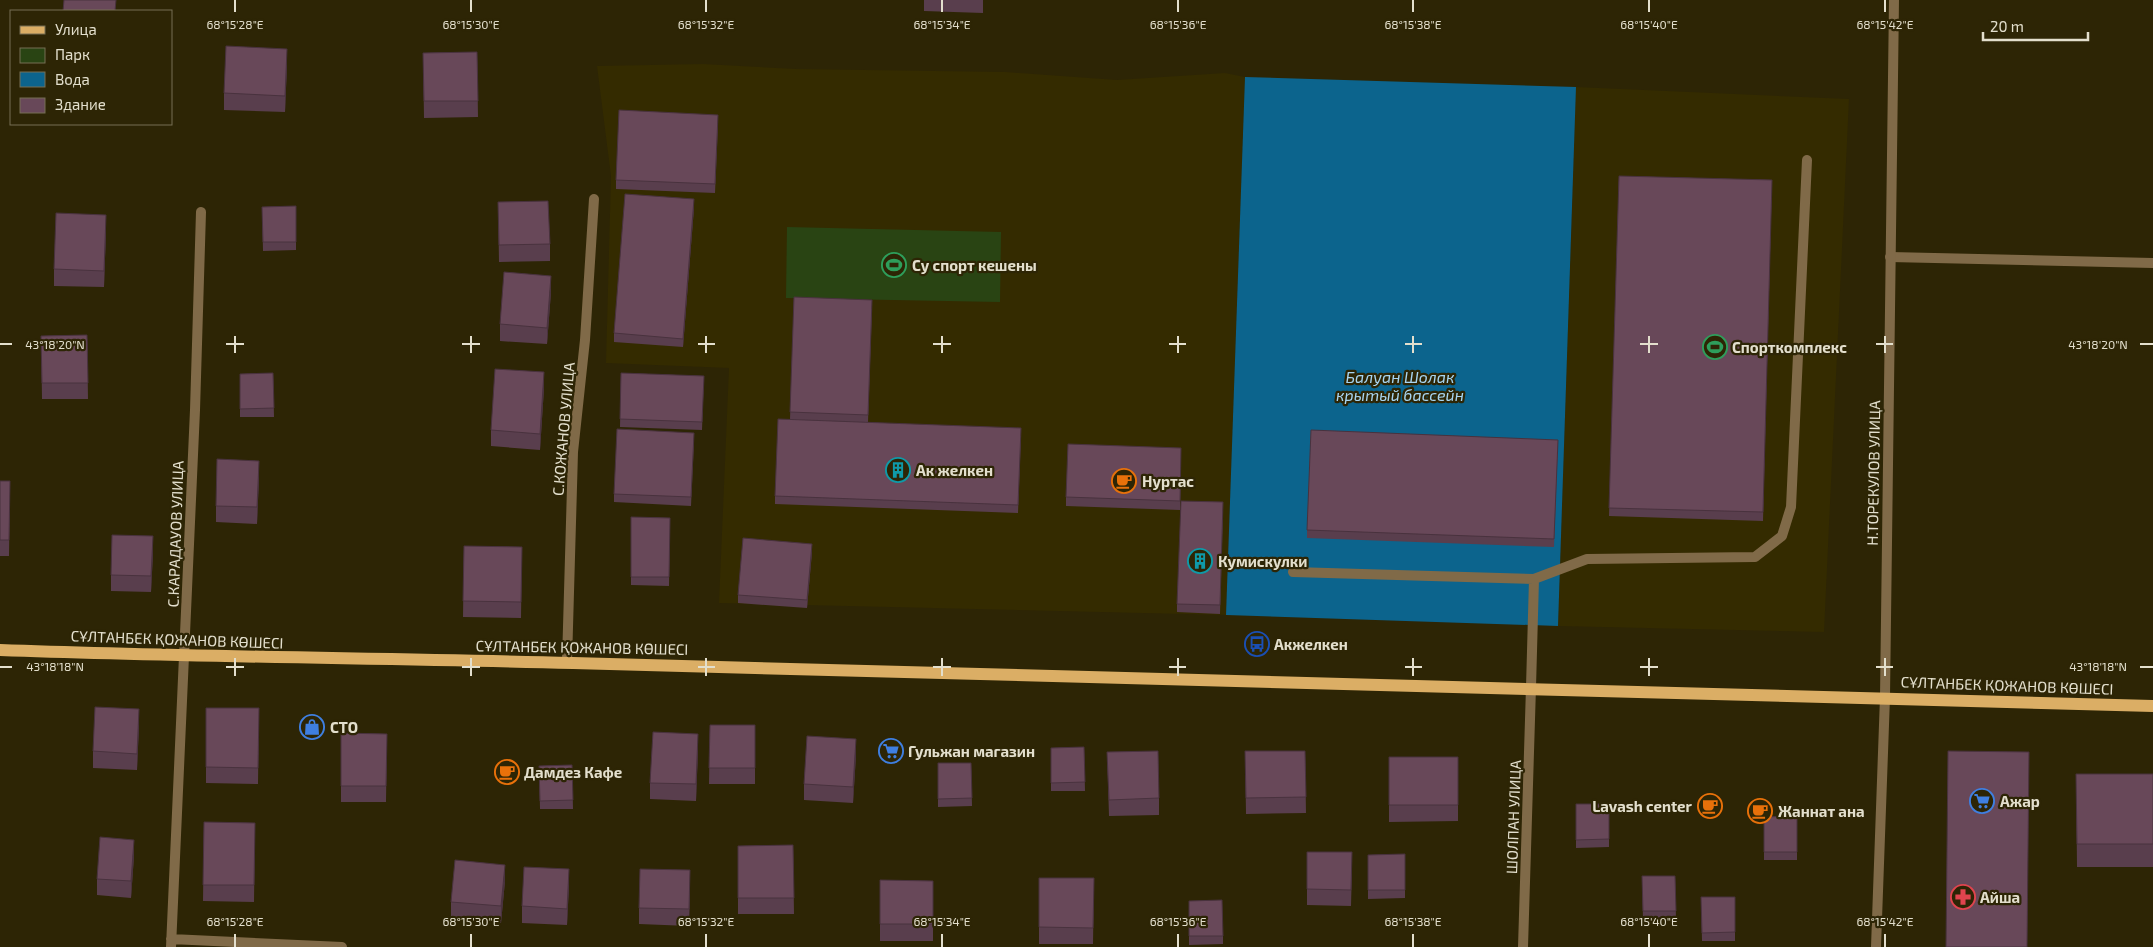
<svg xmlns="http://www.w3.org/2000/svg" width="2153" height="947" viewBox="0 0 2153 947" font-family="'Exo 2',sans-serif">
<rect width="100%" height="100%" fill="#2d2505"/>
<!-- built -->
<path fill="#342b00" d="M703,64l93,5 209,3 112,8 108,-7 20,4 -19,538 -507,-12 10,-235 -123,-5 5,-187 -14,-110z
M1576,87l273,12 -25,533 -266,-6z"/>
<!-- green -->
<path fill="#294413" d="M787,227l214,5 -1,70 -214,-4z"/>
<!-- water -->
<path fill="#0c648d" d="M1245,77l331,10 -18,539 -332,-11z"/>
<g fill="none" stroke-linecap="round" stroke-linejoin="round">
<!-- lane -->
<path stroke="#806a48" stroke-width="10" d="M1890,257l263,6
M1293,572l241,7 53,-20 168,-2 27,-21 9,-29 16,-347
M567,662l6,-210 12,-112 9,-141
M1531,687l3,-108"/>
<!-- street -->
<path stroke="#806a48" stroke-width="10" d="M171,939l171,8
M171,947l24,-537 6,-198
M1523,947l8,-260
M1876,947l9,-250 9,-697"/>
<!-- primary -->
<path stroke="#dbae65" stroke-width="12" d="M0,650c191,7 382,8 573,13 527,12 1054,24 1580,43"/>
</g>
<!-- wall -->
<path fill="#593e4d" d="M924,0h59v13l-59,-2z
M477,52l1,65 -54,1 -1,-65z
M287,65l-2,47 -61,-2v-17z
M718,124l-3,69 -99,-4v-9z
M1619,176l153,4 -9,341 -154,-5z
M498,202l52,42v17l-51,1z
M296,206v44l-33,1 -1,-44z
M694,208l-11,139 -69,-5v-9z
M106,231l-2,56 -50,-1v-17z
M551,292l-4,52 -47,-3v-17z
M794,297l78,12 -4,113 153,14 -3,77 -243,-9v-8l15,-77z
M87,335l1,64h-46l-1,-63z
M273,373l1,44h-34v-43z
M621,373l83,3 -2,54 -82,-3z
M544,388l-4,62 -49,-4v-16z
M1558,440l-4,107 -247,-9v-8z
M694,441l-3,65 -77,-4v-8z
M1181,448l-1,62 -114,-4v-9z
M259,477l-2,47 -41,-2v-16z
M0,481h10l-1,75h-9z
M1223,510l-3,104 -43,-2v-8z
M631,517l39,1 -1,68 -38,-1z
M464,546l58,1 -1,71 -58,-1z
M812,552l-5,56 -69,-5v-8z
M153,553l-2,39 -40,-1v-16z
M206,708h53l-1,76 -52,-1z
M139,725l-2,45 -44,-2v-17z
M710,725h45v59h-46z
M341,733l46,1 -1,68h-45z
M1084,747l1,44h-34v-43z
M698,750l-2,51 -46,-2v-16z
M1245,751h60l1,62 -60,1z
M1107,752l52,46v17l-50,1z
M856,755l-3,48 -49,-3v-16z
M1389,757h69v64l-69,1z
M938,763h33l1,43 -34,1z
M572,765l1,44h-33l-1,-43z
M2076,774h77v93h-76z
M1576,804h33v43l-33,1z
M1797,816v44h-33v-43z
M204,822l51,1 -1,79 -51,-1z
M793,845l1,69h-56v-68z
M1405,854v44l-37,1v-44z
M134,856l-3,42 -34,-3v-16z
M1352,869l-1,37 -44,-1v-16z
M1642,876h33l1,43 -33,1z
M1039,878h55l-1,66h-54z
M880,880l53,1v60h-53z
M505,881l-4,42 -50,-5v-16z
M569,885l-2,40 -45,-2v-17z
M690,886l-1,40 -50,-2v-16z
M1701,897h34v44h-33z
M1189,901l34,35v8l-34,1z"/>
<!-- shaded-wall -->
<path fill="#49323e" d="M287,49v16l-2,47v-16z
M694,199v9l-11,139v-8z
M106,215v16l-2,56v-16z
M551,276v16l-4,52v-16z
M544,372v16l-4,62v-16z
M259,461v16l-2,47v-17z
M153,536v17l-2,39v-16z
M812,544v8l-5,56v-8z
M139,709v16l-2,45v-16z
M698,734v16l-2,51v-17z
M856,739v16l-3,48v-16z
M134,840v16l-3,42v-17z
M505,865v16l-4,42v-17z
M569,869v16l-2,40v-16z
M690,870v16l-1,40v-17z"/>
<!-- building -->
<path fill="#684859" stroke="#49323e" d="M64,0h52l-1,11h-52z
M226,46l61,3 -2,47 -61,-3z
M477,52l1,49h-54l-1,-48z
M619,110l99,5 -3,69 -99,-4z
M1619,176l153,4 -9,332 -154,-4z
M625,194l69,5 -11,140 -69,-6z
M548,201l2,43 -51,1 -1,-43z
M296,206v36h-33l-1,-35z
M56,213l50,2 -2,56 -50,-2z
M504,272l47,4 -4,52 -47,-4z
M794,297l78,3 -4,115 -78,-3z
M87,335l1,48h-46l-1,-47z
M495,369l49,3 -4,62 -49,-4z
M273,373l1,35 -34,1v-35z
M621,373l83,3 -2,46 -82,-3z
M778,419l243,9 -3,77 -243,-9z
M617,429l77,4 -3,64 -77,-3z
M1311,430l247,10 -4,99 -247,-9z
M1068,444l113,4 -1,53 -114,-4z
M217,459l42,2 -2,46 -41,-1z
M0,481h10l-1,59h-9z
M1181,501l42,1 -3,103 -43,-1z
M631,517l39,1 -1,59h-38z
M112,535l41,1 -2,40 -40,-1z
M743,538l69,6 -5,56 -69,-5z
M464,546l58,1 -1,55 -58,-1z
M95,707l44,2 -2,45 -44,-3z
M206,708h53l-1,60 -52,-1z
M710,725h45v43h-46z
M653,732l45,2 -2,50 -46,-1z
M341,733l46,1 -1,52h-45z
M807,736l49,3 -3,48 -49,-3z
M1084,747l1,35 -34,1v-35z
M1158,751l1,47 -50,2 -2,-48z
M1245,751h60l1,46 -60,1z
M1948,751l81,1 -2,195h-81z
M1389,757h69v48h-69z
M938,763h33l1,35 -34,1z
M572,765l1,35 -33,1 -1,-35z
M2076,774h77v70h-76z
M1576,804h33v35l-33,1z
M1797,816v36h-33v-35z
M204,822l51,1 -1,62h-51z
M100,837l34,3 -3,41 -34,-2z
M793,845l1,53h-56v-52z
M1307,852h45l-1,38 -44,-1z
M1405,854v36h-37v-35z
M455,860l50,5 -4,41 -50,-4z
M524,867l45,2 -2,40 -45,-3z
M640,869l50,1 -1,39 -50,-1z
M1642,876h33l1,35h-33z
M1039,878h55l-1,50 -54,-1z
M880,880l53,1v43h-53z
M1701,897h34v35l-33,1z
M1222,900l1,36h-34v-35z"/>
<!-- ticks -->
<path fill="none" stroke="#e3dfcd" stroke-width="2" d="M235,0v12M471,0v12M706,0v12M942,0v12M1178,0v12M1413,0v12M1649,0v12M1885,0v12M235,336v17M471,336v17M706,336v17M942,336v17M1178,336v17M1413,336v17M1649,336v17M1885,336v17M0,344h12M226,344h18M462,344h18M698,344h17M933,344h18M1169,344h17M1405,344h17M1640,344h18M1876,344h17M2140,344h13M235,658v18M471,658v18M706,658v18M942,658v18M1178,658v18M1413,658v18M1649,658v18M1885,658v18M0,667h12M226,667h18M462,667h18M698,667h17M933,667h18M1169,667h17M1405,667h17M1640,667h18M1876,667h17M2140,667h13M235,934v13M471,934v13M706,934v13M942,934v13M1178,934v13M1413,934v13M1649,934v13M1885,934v13"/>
<!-- icons -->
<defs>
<symbol id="stadium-ring" viewBox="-11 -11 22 22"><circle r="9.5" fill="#2d2505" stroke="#2e9e5b" stroke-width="1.5"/><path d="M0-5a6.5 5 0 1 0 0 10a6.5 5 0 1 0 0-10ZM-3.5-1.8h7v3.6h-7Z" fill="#2e9e5b"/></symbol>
<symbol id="building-ring" viewBox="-11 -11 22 22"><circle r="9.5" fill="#2d2505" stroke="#0f9aa8" stroke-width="1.5"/><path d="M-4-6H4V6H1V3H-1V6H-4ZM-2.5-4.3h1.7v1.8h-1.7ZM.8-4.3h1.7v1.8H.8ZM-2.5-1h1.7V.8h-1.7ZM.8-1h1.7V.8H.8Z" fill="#0f9aa8"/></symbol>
<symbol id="cafe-ring" viewBox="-11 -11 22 22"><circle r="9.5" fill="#2d2505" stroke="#e8710a" stroke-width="1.5"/><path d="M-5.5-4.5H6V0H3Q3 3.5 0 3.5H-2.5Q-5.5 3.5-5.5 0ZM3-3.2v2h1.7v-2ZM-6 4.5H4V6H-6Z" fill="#e8710a"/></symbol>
<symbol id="bus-ring" viewBox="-11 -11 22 22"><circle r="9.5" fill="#2d2505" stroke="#1a4fb4" stroke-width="1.5"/><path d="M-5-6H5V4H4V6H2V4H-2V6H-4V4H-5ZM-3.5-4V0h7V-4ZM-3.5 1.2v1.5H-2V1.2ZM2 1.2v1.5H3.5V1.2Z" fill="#1a4fb4"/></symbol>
<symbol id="shop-ring" viewBox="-11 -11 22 22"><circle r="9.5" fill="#2d2505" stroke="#3f7fe0" stroke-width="1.5"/><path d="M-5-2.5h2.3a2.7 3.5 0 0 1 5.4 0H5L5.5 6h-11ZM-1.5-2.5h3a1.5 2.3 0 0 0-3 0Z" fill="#3f7fe0"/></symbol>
<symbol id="supermarket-ring" viewBox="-11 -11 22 22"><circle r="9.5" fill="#2d2505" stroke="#3f7fe0" stroke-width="1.5"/><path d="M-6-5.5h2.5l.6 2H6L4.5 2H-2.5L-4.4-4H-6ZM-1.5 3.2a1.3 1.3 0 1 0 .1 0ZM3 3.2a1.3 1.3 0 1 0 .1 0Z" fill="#3f7fe0"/></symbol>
<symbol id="pharmacy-ring" viewBox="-11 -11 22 22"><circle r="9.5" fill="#2d2505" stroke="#e0444e" stroke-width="1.5"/><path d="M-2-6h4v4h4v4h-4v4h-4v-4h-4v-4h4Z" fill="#e0444e"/></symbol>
</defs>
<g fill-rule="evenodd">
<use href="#stadium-ring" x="880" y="251" width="28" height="28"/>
<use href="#stadium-ring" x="1701" y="333" width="28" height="28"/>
<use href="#building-ring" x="884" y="456" width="28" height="28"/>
<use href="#cafe-ring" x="1110" y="467" width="28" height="28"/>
<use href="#building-ring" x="1186" y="547" width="28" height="28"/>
<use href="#bus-ring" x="1243" y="630" width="28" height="28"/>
<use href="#shop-ring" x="298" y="713" width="28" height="28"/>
<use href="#supermarket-ring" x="877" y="737" width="28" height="28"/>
<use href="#cafe-ring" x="493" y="758" width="28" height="28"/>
<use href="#supermarket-ring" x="1968" y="787" width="28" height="28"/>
<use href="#cafe-ring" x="1696" y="792" width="28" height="28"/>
<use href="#cafe-ring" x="1746" y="797" width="28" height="28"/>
<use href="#pharmacy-ring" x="1949" y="883" width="28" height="28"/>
</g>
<g text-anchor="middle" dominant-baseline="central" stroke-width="4.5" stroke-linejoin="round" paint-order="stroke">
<!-- poi labels -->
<g font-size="15" font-weight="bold" fill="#e3dfcd" stroke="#2d2505" text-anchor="start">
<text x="912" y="265">Су спорт кешены</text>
<text x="1732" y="347">Спорткомплекс</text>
<text x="916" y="470">Ак желкен</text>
<text x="1142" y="481">Нуртас</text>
<text x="1218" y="561">Кумискулки</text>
<text x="1274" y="644">Акжелкен</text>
<text x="330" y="727">СТО</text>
<text x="908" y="751">Гульжан магазин</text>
<text x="524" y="772">Дамдез Кафе</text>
<text x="2000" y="801">Ажар</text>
<text x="1692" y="806" text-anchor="end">Lavash center</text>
<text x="1778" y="811">Жаннат ана</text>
<text x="1980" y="897">Айша</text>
</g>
<!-- street labels -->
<g font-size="15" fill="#e3dfcd" stroke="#2d2505">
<text transform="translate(563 429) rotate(-85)">С.КОЖАНОВ УЛИЦА</text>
<text transform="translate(1873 473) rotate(-89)">Н.ТОРЕКУЛОВ УЛИЦА</text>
<text transform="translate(175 534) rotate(-88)">С.КАРАДАУОВ УЛИЦА</text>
<text transform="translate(177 639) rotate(2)">СҰЛТАНБЕК ҚОЖАНОВ КӨШЕСІ</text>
<text transform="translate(582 647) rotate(1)">СҰЛТАНБЕК ҚОЖАНОВ КӨШЕСІ</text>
<text transform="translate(2007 685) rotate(2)">СҰЛТАНБЕК ҚОЖАНОВ КӨШЕСІ</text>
<text transform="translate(1513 817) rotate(-88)">ШОЛПАН УЛИЦА</text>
</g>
<!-- water labels -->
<g font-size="16" font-style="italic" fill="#a8d5f1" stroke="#2d2505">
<text x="1400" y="376">Балуан Шолак<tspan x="1400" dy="18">крытый бассейн</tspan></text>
</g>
</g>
<g font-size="12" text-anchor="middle" fill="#e3dfcd" stroke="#2d2505" stroke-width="4.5" stroke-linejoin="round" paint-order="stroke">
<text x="235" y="29">68°15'28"E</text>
<text x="471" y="29">68°15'30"E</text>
<text x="706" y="29">68°15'32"E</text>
<text x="942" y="29">68°15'34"E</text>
<text x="1178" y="29">68°15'36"E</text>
<text x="1413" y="29">68°15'38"E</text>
<text x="1649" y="29">68°15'40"E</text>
<text x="1885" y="29">68°15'42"E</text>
<text x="55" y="349">43°18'20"N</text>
<text x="2098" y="349">43°18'20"N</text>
<text x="55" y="671">43°18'18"N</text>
<text x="2098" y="671">43°18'18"N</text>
<text x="235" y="926">68°15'28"E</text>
<text x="471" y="926">68°15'30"E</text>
<text x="706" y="926">68°15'32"E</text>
<text x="942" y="926">68°15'34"E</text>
<text x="1178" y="926">68°15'36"E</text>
<text x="1413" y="926">68°15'38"E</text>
<text x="1649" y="926">68°15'40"E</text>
<text x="1885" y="926">68°15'42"E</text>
</g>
<!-- legend -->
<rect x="10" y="10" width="162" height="115" fill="#2d2505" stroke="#766f55"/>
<rect x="20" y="26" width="25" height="8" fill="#dbae65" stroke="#766f55"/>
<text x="55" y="35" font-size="15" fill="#e3dfcd">Улица</text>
<rect x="20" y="48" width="25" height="15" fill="#294413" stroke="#766f55"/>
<text x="55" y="60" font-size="15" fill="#e3dfcd">Парк</text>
<rect x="20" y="72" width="25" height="15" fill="#0c648d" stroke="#766f55"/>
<text x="55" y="85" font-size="15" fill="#e3dfcd">Вода</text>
<rect x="20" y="98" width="25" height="15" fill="#684859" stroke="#766f55"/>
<text x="55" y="110" font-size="15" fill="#e3dfcd">Здание</text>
<!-- scale -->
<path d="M1983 32v8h105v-8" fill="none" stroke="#e3dfcd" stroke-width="2.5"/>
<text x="1990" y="32" font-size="15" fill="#e3dfcd" stroke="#2d2505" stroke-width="4" paint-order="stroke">20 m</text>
</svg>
